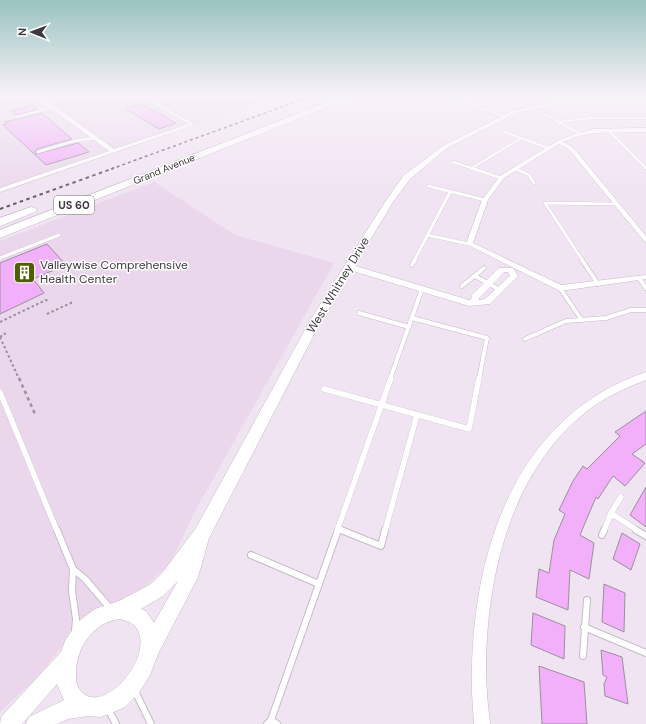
<svg xmlns="http://www.w3.org/2000/svg" width="646" height="724" viewBox="0 0 646 724" font-family="'DM Sans',sans-serif">
<rect width="100%" height="100%" fill="#f0e3f2"/>
<!-- built -->
<path fill="#ead7ec" d="M0,97l266,3 -266,93z
M154,182l81,53 99,28 -140,250 -24,51 -27,24 -81,58 -25,32 -37,34v-471z"/>
<!-- building -->
<path fill="#f1b0f9" stroke="#9c8f9d" d="M142,104l34,19 -17,6 -33,-20z
M33,105l4,4 -21,6 -5,-4z
M42,113l30,26 -35,10 -2,3 1,2 42,-11 11,9 -43,13 -43,-40 4,-1 -2,-2z
M47,244l19,21 -33,14 11,14 -44,21v-51z
M646,411v33l-14,10 13,9 -20,23 -12,-10 -15,23 -2,-2 -16,38 14,8 -5,36 -19,-9 -2,40 -32,-13 3,-28 10,4 5,-33 11,-26 -6,-4 14,-29 10,-15 4,3 33,-33 -5,-4z
M646,487v40l-16,-12z
M622,533l18,11 -9,26 -18,-11z
M604,584l21,9 -1,39 -22,-10z
M533,613l32,13 -1,33 -33,-14z
M601,650l21,7 6,47 -23,-8 -1,-12 3,-7 -4,-2z
M539,666l45,16 3,42h-45z"/>
<g fill="none" stroke-linecap="round" stroke-linejoin="round">
<defs>
<path id="service-far4" d="M594,96l6,6
M152,102l40,22 -22,8
M545,115l36,19
M17,117l37,-10
M559,122l32,-4h55
M608,130l38,38
M504,132l44,16
M38,152l36,-11 21,-3
M453,162l21,7
M472,168l49,-30"/>
<path id="service-far3" d="M471,168l30,10
M516,169l13,6 5,8
M428,186l57,14
M427,235l42,9
M0,258l59,-23
M414,261l36,-69
M583,261l-38,-58 71,1"/>
<path id="service-far2" d="M582,260l16,24
M412,265l3,-5
M475,276l25,14
M639,278l7,10
M462,286l22,-18
M560,288l21,31
M359,313l50,14
M412,318l75,20 -8,41
M525,339l41,-18 40,-3 25,-8h15
M390,379l32,-90"/>
<path id="service-far1" d="M324,389l145,40 10,-51
M0,392l57,139
M611,513l27,18
M339,529l4,2
M337,531l54,-153
M385,531l32,-116
M604,531l7,-18 10,-16"/>
<path id="service" d="M57,530l16,39 -1,22 4,28 -1,12
M341,530l40,16 4,-16
M636,530l10,6
M602,535l2,-5
M251,555l68,29
M73,569l12,10 25,29
M584,627l62,26
M583,656l4,-56
M134,689l17,35
M108,709l8,15
M271,720l6,4
M267,724l4,-4 67,-190"/>
<path id="minor" d="M442,96h7l58,20 -4,1z
M41,99h4l69,50 54,-18 5,1 -173,60v-4l109,-37 -68,-50z
M646,128v4l-52,1 -15,3 -16,6 8,4 5,5 70,85v6l-2,-1 -72,-88 -5,-5 -8,-4 -55,34 -16,22 -15,43 88,42 85,-10v4l-86,12 -94,-47 16,-44 18,-24 57,-35 18,-7 19,-5z
M346,265h6l117,35h2l1,-5 27,-27h14l5,8 -28,28 -21,2 -123,-37zM504,272h4l2,4 -25,23 -6,1v-2z
M646,372v8c-21,8 -41,17 -59,31 -76,60 -101,166 -101,259 0,18 2,36 4,54h-16c-1,-18 -3,-36 -2,-54 2,-124 46,-255 174,-298z"/>
<path id="tertiary" d="M102,96h170l-3,2h-164z
M646,100v4l-88,1 -42,8 -69,35 -37,31 -17,23 -73,121 -111,215 -11,39 -40,77 -8,21 -11,18 -14,14 -24,10 -13,-1 -20,3 -11,5h-31l3,-7 35,-17 -7,-16 -35,40h-22l1,-7 60,-65 5,-13 13,-18 16,-12 24,-8 32,-17 12,-12 33,-44 115,-209 74,-117 19,-27 39,-29 69,-35 46,-10zM178,581l-24,42 -8,-12 -5,-2 22,-13zM120,619c4,1 11,3 14,6 26,26 -31,95 -54,65 -4,-5 -4,-10 -4,-17 0,-26 18,-51 44,-54z"/>
<path id="trunk" d="M343,96h12l-355,142v-8z
M31,207l4,1 2,2 -2,2 -35,14v-8z"/>
</defs>
<!-- service-far4 casing -->
<use href="#service-far4" stroke="#c7bac8" stroke-width="3"/>
<!-- service-far3 casing -->
<use href="#service-far3" stroke="#c7bac8" stroke-width="3.5"/>
<!-- service-far2 casing -->
<use href="#service-far2" stroke="#c7bac8" stroke-width="5"/>
<!-- service-far1 casing -->
<use href="#service-far1" stroke="#c7bac8" stroke-width="6"/>
<!-- service casing -->
<use href="#service" stroke="#c7bac8" stroke-width="8"/>
<!-- minor casing -->
<use href="#minor" stroke="#c7bac8" stroke-width="1"/>
<!-- tertiary casing -->
<use href="#tertiary" stroke="#c7bac8" stroke-width="1"/>
<!-- trunk casing -->
<use href="#trunk" stroke="#c7bac8" stroke-width="1"/>
<!-- path-far1 -->
<path stroke="#99909b" stroke-width="2" stroke-dasharray="2.5 2.5" stroke-linecap="butt" d="M47,314l26,-12
M0,322l46,-22 3,1
M0,337l19,42
M0,337l5,-3 -1,-1"/>
<!-- path -->
<path stroke="#99909b" stroke-width="2.5" stroke-dasharray="3.5 3.5" stroke-linecap="butt" d="M19,378l16,36"/>
<!-- service-far4 -->
<use href="#service-far4" stroke="#fff" stroke-width="2.5"/>
<!-- service-far3 -->
<use href="#service-far3" stroke="#fff" stroke-width="3"/>
<!-- service-far2 -->
<use href="#service-far2" stroke="#fff" stroke-width="4"/>
<!-- service-far1 -->
<use href="#service-far1" stroke="#fff" stroke-width="5.5"/>
<!-- service -->
<use href="#service" stroke="#fff" stroke-width="6"/>
<!-- minor -->
<use href="#minor" fill="#fff" fill-rule="evenodd"/>
<!-- tertiary -->
<use href="#tertiary" fill="#fff" fill-rule="evenodd"/>
<!-- trunk -->
<use href="#trunk" fill="#fff" fill-rule="evenodd"/>
<!-- rail-far1 -->
<path stroke="#605a61" stroke-width="1.5" stroke-dasharray="3 3" stroke-linecap="butt" d="M111,169l201,-73"/>
<!-- rail -->
<path stroke="#605a61" stroke-width="2" stroke-dasharray="3.5 3.5" stroke-linecap="butt" d="M0,209l114,-41"/>
</g>
<!-- sky -->
<linearGradient id="sky" x2="0" y2="1"><stop stop-color="#99c3be"/><stop offset="0.48" stop-color="#f8f2f9"/><stop offset="1" stop-color="#f8f2f9" stop-opacity="0"/></linearGradient>
<rect width="646" height="198" fill="url(#sky)"/>
<!-- icons -->
<defs>
<symbol id="building-square" viewBox="-11 -11 22 22"><rect x="-9" y="-9" width="18" height="18" rx="4" fill="#4e5e00" stroke="#fff"/><path d="M-4-6H4V6H1V3H-1V6H-4ZM-2.5-4.3h1.7v1.8h-1.7ZM.8-4.3h1.7v1.8H.8ZM-2.5-1h1.7V.8h-1.7ZM.8-1h1.7V.8H.8Z" fill="#fff"/></symbol>
</defs>
<g fill-rule="evenodd">
<use href="#building-square" x="12" y="260" width="25" height="25"/>
</g>
<g text-anchor="middle" dominant-baseline="central" stroke-width="3" stroke-linejoin="round" paint-order="stroke">
<!-- far-street labels -->
<g font-size="10" fill="#3e393f" stroke="#fff">
<text transform="translate(164 169) rotate(-22)">Grand Avenue</text>
</g>
<!-- shield labels -->
<rect fill="#fff" stroke="#787479" stroke-width="1" x="54" y="196" width="40" height="18" rx="3"/>
<g font-size="11" font-weight="bold" fill="#3e393f">
<text x="74" y="205">US 60</text>
</g>
<!-- poi labels -->
<g font-size="12" fill="#3e393f" stroke="#fff" text-anchor="start">
<text x="40" y="265">Valleywise Comprehensive<tspan x="40" dy="14">Health Center</tspan></text>
</g>
<!-- street labels -->
<g font-size="12" fill="#3e393f" stroke="#fff">
<text transform="translate(338 285) rotate(-59)">West Whitney Drive</text>
</g>
</g>
<!-- north arrow -->
<g transform="translate(32 32) rotate(271)" stroke="#ffffff" stroke-width="3" paint-order="stroke">
<path d="M0-3L7 15L0 10L-7 15Z" fill="#3e393f"/>
<text y="-6" font-size="11" font-weight="bold" text-anchor="middle" fill="#3e393f">N</text>
</g>
</svg>
